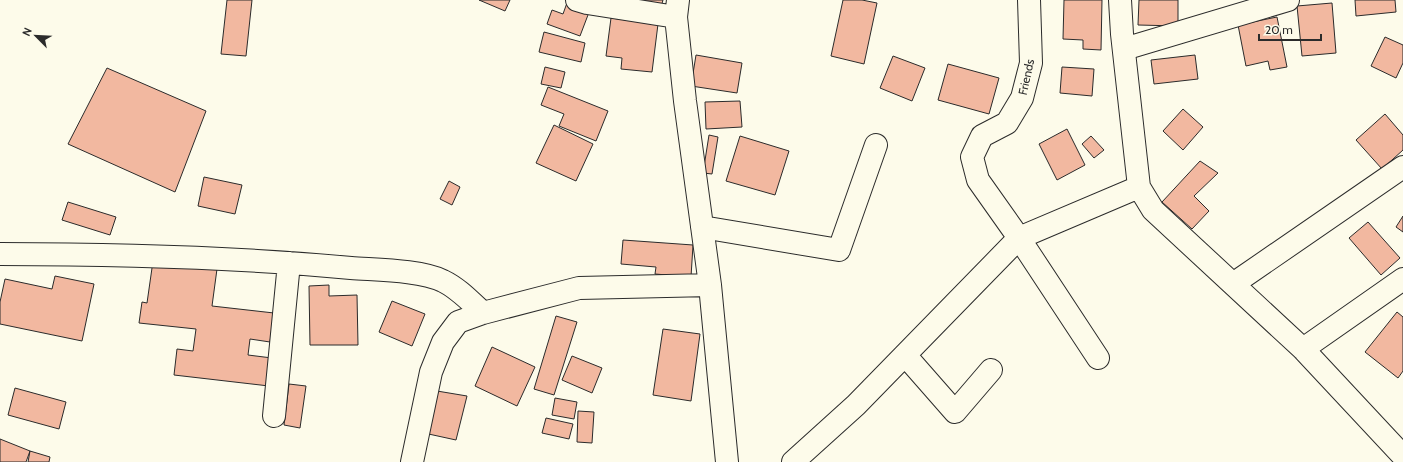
<svg xmlns="http://www.w3.org/2000/svg" width="1403" height="462" viewBox="0 0 1403 462" font-family="Cabin,sans-serif">
<rect width="100%" height="100%" fill="#fdfbea"/>
<!-- building -->
<path fill="#f2b8a0" stroke="#2b2b2b" d="M227,0h25l-6,56 -25,-2z
M479,0h31l-5,11z
M568,0l23,7 -11,29 -33,-12 5,-14 11,4z
M639,0h24l-2,7z
M843,0h19l15,3 -13,61 -33,-8z
M1064,0h38l-1,50 -18,-1v-9l-20,-1z
M1139,0h39v26l-40,-1z
M1355,0h40l1,12 -40,4z
M1332,3l4,50 -34,3 -5,-50z
M1277,17l10,50 -17,3 -2,-9 -22,5 -8,-41z
M611,18l47,6 -6,48 -31,-3 1,-11 -16,-2z
M544,32l41,11 -4,19 -42,-10z
M1385,37l18,8v18l-7,15 -25,-12z
M696,55l46,8 -5,30 -46,-7z
M1195,55l3,24 -44,5 -3,-24z
M893,56l32,12 -13,33 -32,-13z
M948,64l51,14 -10,36 -51,-14z
M545,67l20,5 -4,16 -20,-4z
M1062,67l32,2 -2,27 -32,-3z
M107,68l99,43 -31,81 -107,-48z
M548,87l60,24 -12,30 -37,-15 5,-12 -23,-9z
M740,101l2,26 -36,2 -1,-27z
M1183,109l20,18 -20,23 -20,-19z
M1385,114l18,21v15l-21,19 -26,-29z
M554,125l39,19 -17,37 -40,-18z
M1067,129l18,36 -28,15 -18,-36z
M709,135l9,2 -6,37 -9,-1z
M740,136l49,15 -14,44 -49,-14z
M1091,136l13,14 -10,8 -12,-14z
M1200,161l18,12 -24,23 15,15 -17,18 -30,-27z
M204,177l38,8 -7,29 -37,-8z
M449,181l11,6 -8,18 -12,-6z
M68,202l48,15 -6,18 -48,-15z
M1403,216v16l-7,-5z
M1368,222l32,36 -19,17 -32,-37z
M623,240l70,5 -2,32 -36,-3 1,-7 -35,-3z
M153,261l64,8 -5,37 62,7 -4,29 -20,-3 -2,16 24,3 -3,28 -95,-11 3,-26 16,2 3,-22 -57,-6 3,-21 5,1z
M55,276l39,8 -12,57 -82,-17v-22l5,-23 47,10z
M329,285v11l28,-1 1,50h-48l-1,-59z
M392,301l33,13 -13,32 -33,-14z
M1397,312l6,5v54l-5,7 -33,-26z
M556,316l21,6 -23,73 -20,-6z
M663,329l37,5 -9,67 -38,-6z
M492,347l43,20 -18,39 -42,-20z
M572,356l30,12 -10,25 -30,-13z
M289,384l17,2 -6,42 -16,-3z
M15,388l51,14 -7,27 -51,-14z
M431,390l36,6 -11,44 -32,-7z
M555,398l22,4 -3,17 -22,-4z
M578,411l16,1 -2,31 -15,-1z
M546,418l27,6 -4,15 -27,-6z
M0,439l30,12 -4,11h-26z
M30,451l20,6 -1,5h-21z"/>
<g fill="none" stroke-linecap="round" stroke-linejoin="round">
<defs>
<path id="minor" d="M577,0l10,3 89,14
M678,0l-2,17 9,84 25,184 17,177
M1029,0l2,63 -9,35 -15,25 -25,13 -10,21 6,23 41,58 79,120
M1120,0l2,34 17,153
M1124,49l164,-49
M702,227l137,23 37,-105
M0,254c117,0 234,3 351,14 25,2 70,2 92,13 15,7 28,21 40,32
M1233,284l170,-117
M1303,349l100,-70
M905,355l50,57 36,-42
M274,416l15,-153
M412,462l19,-90 12,-30 15,-20 25,-9 96,-25 131,-3
M793,462l63,-57 163,-167 120,-51 14,23 150,139 100,107"/>
</defs>
<!-- minor casing -->
<use href="#minor" stroke="#2b2b2b" stroke-width="24"/>
<!-- minor -->
<use href="#minor" stroke="#fdfbea" stroke-width="22"/>
</g>
<g text-anchor="middle" dominant-baseline="central" stroke-width="3" stroke-linejoin="round" paint-order="stroke">
<!-- street labels -->
<g font-size="12" fill="#2b2b2b" stroke="#fdfbea">
<text transform="translate(1026 77) rotate(-78)">Friends</text>
</g>
</g>
<!-- north arrow -->
<g transform="translate(36 36) rotate(294)" stroke="#fdfbea" stroke-width="3" paint-order="stroke">
<path d="M0-3L7 15L0 10L-7 15Z" fill="#2b2b2b"/>
<text y="-6" font-size="11" font-weight="bold" text-anchor="middle" fill="#2b2b2b">N</text>
</g>
<!-- scale -->
<path d="M1259 34v6h62v-6" fill="none" stroke="#2b2b2b" stroke-width="2"/>
<text x="1265" y="34" font-size="12" fill="#2b2b2b" stroke="#fdfbea" stroke-width="3" paint-order="stroke">20 m</text>
</svg>
